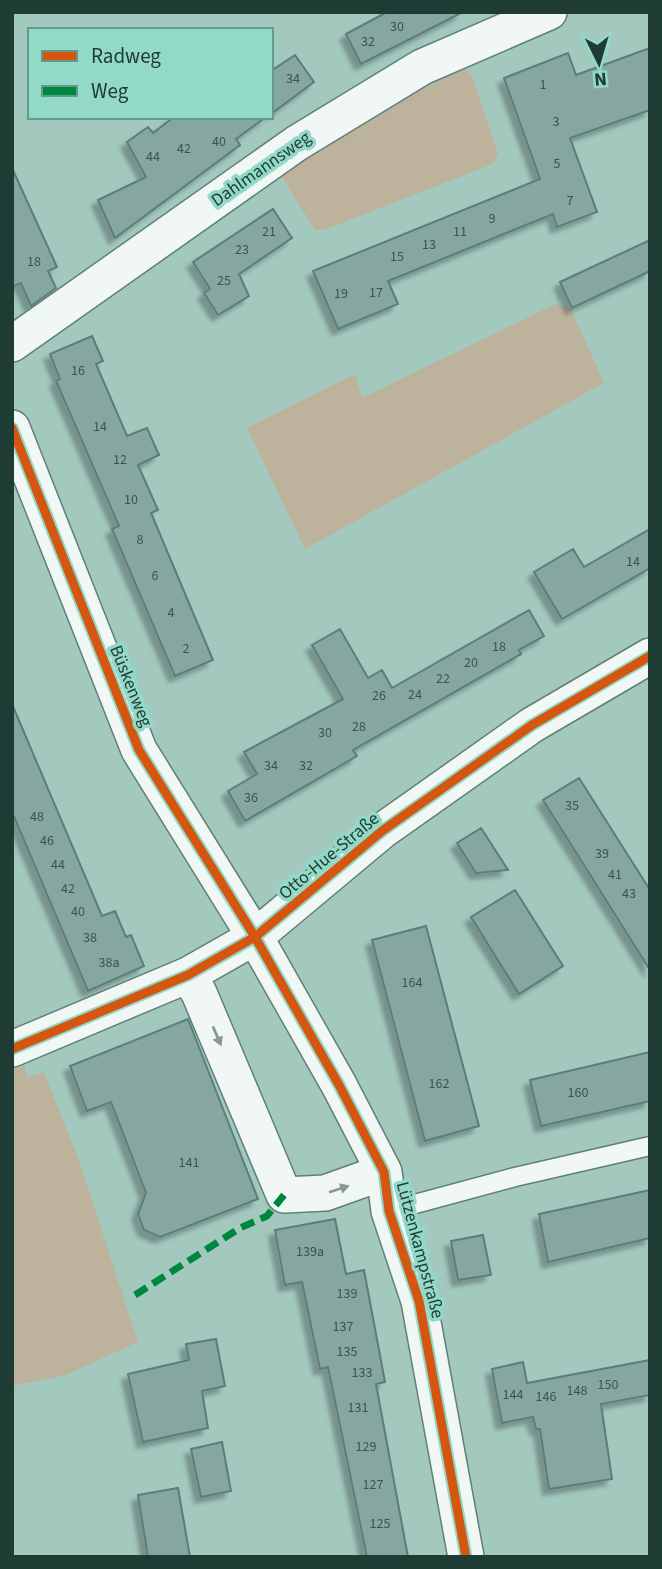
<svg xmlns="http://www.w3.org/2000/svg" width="662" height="1569" viewBox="0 0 662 1569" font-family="'Source Sans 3',sans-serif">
<defs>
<filter id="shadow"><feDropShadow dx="-6" dy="6" stdDeviation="2" flood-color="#0004"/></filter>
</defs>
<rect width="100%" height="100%" fill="#a3c9bf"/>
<!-- green -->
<path fill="#bdb39c" d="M465,69l7,6 26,78 -5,11 -169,66h-9l-35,-56 127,-78z
M555,304l16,5 33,74 -299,166 -58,-121 108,-54 7,24z
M24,1065l4,12 16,-5 36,91 58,179 -72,33 -54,11v-316z"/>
<!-- building -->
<path fill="#86a6a1" stroke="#5a7e7a" stroke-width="2" filter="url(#shadow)" d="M387,12h76l-102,52 -15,-30z
M650,48v62l-80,28 27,74 -40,15 -4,-13 -165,67 10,23 -60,25 -25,-58 227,-92 -36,-101 64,-25 8,22z
M295,55l19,27 -43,32v-43z
M174,117h92l-30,22 4,6 -125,93 -17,-38 48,-23 -19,-35 21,-15 5,6z
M12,168l45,99 -9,4 8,17 -25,18 -10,-23 -9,4z
M273,209l19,29 -53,36 10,22 -31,19 -14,-22 6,-4 -17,-27z
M650,240v31l-78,37 -12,-26z
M92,336l11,25 -7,3 31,72 20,-8 12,27 -21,10 20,45 -7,3 62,147 -38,16 -63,-147 7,-3 -63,-145 4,-2 -10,-25z
M650,529v39l-88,51 -28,-47 39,-23 11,18z
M529,610l15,26 -25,14 2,4 -168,96 4,6 -112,65 -17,-30 29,-17 -13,-22 99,-53 -31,-54 28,-16 28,49 14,-8 10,18z
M12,704l90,212 13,-5 11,26 5,-2 13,31 -56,25 -76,-179z
M579,778l71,112v80l-107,-170z
M481,828l27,42 -32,3 -19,-30z
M515,890l48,76 -44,28 -48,-77z
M426,926l53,200 -54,15 -53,-201z
M188,1019l70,180 -98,38 -16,-7 -6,-16 8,-21 -35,-91 -24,9 -17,-45z
M650,1052v49l-109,25 -11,-46z
M650,1190v48l-102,24 -9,-48z
M335,1219l11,55 18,-4 21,112 -9,2 32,173h-41l-39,-190 -8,2 -18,-87 -17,3 -10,-55z
M483,1235l8,40 -33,5 -7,-39z
M216,1339l9,47 -23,5 6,37 -65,14 -15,-68 61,-14 -3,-16z
M650,1360v35l-49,9 11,75 -63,10 -9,-60h-4l-3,-12 -31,6 -10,-54 31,-7 4,21z
M222,1442l9,49 -30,6 -10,-48z
M178,1488l12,69h-42l-10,-62z"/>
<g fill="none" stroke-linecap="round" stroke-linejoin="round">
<defs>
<path id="service" d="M389,1211l126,-34 135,-31"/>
<path id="minor" d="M12,344l285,-201 125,-76 127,-55
M12,428l127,322 116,187 84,148 45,87 5,39 30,90 47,256
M188,975l11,18 85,202 41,-2 59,-21
M12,1049l176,-74 67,-38 127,-106 150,-106 118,-69"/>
</defs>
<!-- service casing -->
<use href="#service" stroke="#5f7f78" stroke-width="21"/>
<!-- minor casing -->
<use href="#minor" stroke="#5f7f78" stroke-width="38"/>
<!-- service -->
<use href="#service" stroke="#f1f7f5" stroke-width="18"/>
<!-- minor -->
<use href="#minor" stroke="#f1f7f5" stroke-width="35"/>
<!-- quiet -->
<path stroke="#00873e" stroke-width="7" stroke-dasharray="14 7" stroke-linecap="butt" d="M135,1295l105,-67 27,-12 17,-21"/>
<defs>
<path id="cycleway" d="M12,428l127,322 116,187 84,148 45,87 5,39 30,90 47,256
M12,1049l176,-74 67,-38 127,-106 150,-106 118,-69"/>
</defs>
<!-- cycleway casing -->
<use href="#cycleway" stroke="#93d9c7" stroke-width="13"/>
<!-- cycleway -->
<use href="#cycleway" stroke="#d45610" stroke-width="9"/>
</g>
<!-- one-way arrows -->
<defs><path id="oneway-solid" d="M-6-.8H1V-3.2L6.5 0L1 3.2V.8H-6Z" transform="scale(1.75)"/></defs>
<g fill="#889994">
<use href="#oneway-solid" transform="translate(217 1036) rotate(67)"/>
<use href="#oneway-solid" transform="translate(339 1189) rotate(-18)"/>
</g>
<g text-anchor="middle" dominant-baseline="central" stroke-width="7" stroke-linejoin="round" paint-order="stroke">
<!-- number labels -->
<g font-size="14" fill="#38564f">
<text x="397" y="27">30</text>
<text x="368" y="42">32</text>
<text x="293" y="79">34</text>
<text x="543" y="85">1</text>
<text x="556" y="122">3</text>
<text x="219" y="142">40</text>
<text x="184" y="149">42</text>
<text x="153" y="157">44</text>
<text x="557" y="164">5</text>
<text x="570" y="201">7</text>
<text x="492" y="219">9</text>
<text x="269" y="232">21</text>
<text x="460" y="232">11</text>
<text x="429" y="245">13</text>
<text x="242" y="250">23</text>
<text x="397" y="257">15</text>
<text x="34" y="262">18</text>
<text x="224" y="281">25</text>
<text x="376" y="293">17</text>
<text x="341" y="294">19</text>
<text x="78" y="371">16</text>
<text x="100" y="427">14</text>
<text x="120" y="460">12</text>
<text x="131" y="500">10</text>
<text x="140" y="540">8</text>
<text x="633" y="562">14</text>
<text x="155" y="576">6</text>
<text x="171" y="613">4</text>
<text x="499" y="647">18</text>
<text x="186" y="649">2</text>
<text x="471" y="663">20</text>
<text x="443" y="679">22</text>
<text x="415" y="695">24</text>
<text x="379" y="696">26</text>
<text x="359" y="727">28</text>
<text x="325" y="733">30</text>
<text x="271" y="766">34</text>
<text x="306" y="766">32</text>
<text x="251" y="798">36</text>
<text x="572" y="806">35</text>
<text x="37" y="817">48</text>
<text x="47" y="841">46</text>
<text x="602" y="854">39</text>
<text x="58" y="865">44</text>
<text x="615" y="875">41</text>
<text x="68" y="889">42</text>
<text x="629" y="894">43</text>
<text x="78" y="912">40</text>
<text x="90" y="938">38</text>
<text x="109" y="963">38a</text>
<text x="412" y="983">164</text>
<text x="439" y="1084">162</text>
<text x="578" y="1093">160</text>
<text x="189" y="1163">141</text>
<text x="310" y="1252">139a</text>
<text x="347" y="1294">139</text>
<text x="343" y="1327">137</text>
<text x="347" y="1352">135</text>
<text x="362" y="1373">133</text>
<text x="608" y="1385">150</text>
<text x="577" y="1391">148</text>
<text x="513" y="1395">144</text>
<text x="546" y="1397">146</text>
<text x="358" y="1408">131</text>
<text x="366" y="1447">129</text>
<text x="373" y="1485">127</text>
<text x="380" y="1524">125</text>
</g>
<!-- street labels -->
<g font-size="18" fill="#1e3b34" stroke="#93d9c7">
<text transform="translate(261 169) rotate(-35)">Dahlmannsweg</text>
<text transform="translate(131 686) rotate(68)">Büskenweg</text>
<text transform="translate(329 856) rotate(-40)">Otto-Hue-Straße</text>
<text transform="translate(420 1250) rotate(75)">Lützenkampstraße</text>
</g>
</g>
<!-- border -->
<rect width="662" height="1569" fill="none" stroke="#1e3b34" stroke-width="28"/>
<!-- legend -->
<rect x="28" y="28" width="245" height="91" fill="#93d9c7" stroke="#649a8c" stroke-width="2"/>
<rect x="42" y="51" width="35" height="10" fill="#d45610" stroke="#649a8c" stroke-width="2"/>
<text x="91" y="63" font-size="21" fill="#1e3b34">Radweg</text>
<rect x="42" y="86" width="35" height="10" fill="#00873e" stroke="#649a8c" stroke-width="2"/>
<text x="91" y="98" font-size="21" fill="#1e3b34">Weg</text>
<!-- north arrow -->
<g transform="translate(599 63) rotate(175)" stroke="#93d9c7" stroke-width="5" paint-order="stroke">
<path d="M0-5L12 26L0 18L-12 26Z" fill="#1e3b34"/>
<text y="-10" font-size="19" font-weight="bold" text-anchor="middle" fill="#1e3b34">N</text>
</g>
</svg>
